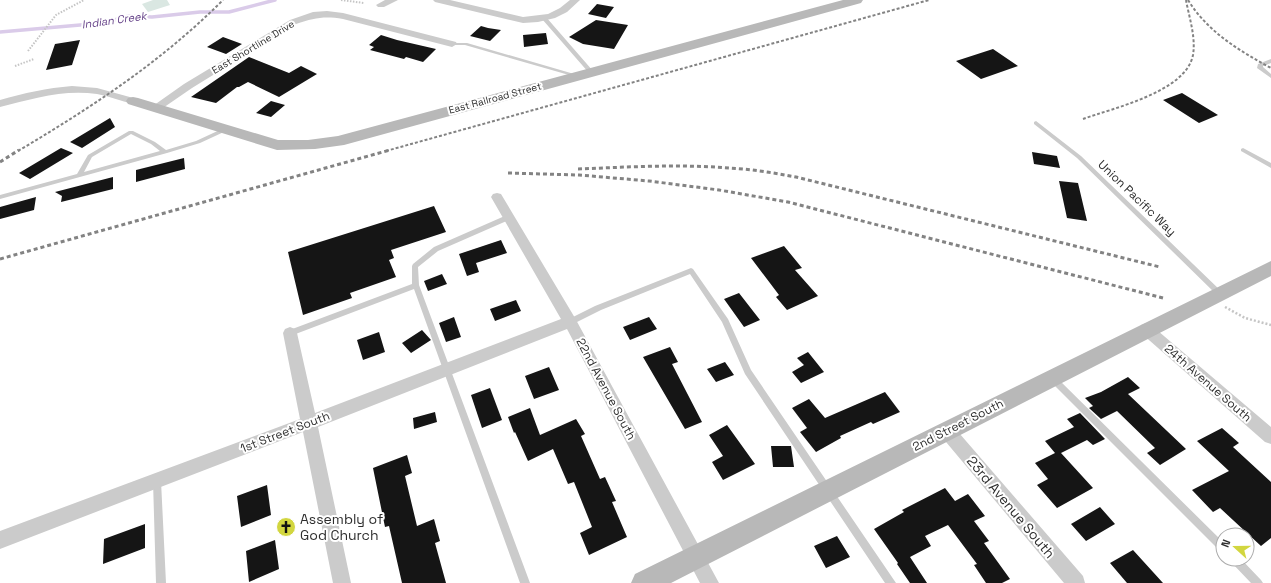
<svg xmlns="http://www.w3.org/2000/svg" width="1271" height="583" viewBox="0 0 1271 583" font-family="'Space Grotesk',sans-serif">
<rect width="100%" height="100%" fill="#fff"/>
<!-- green -->
<path fill="#dae7e2" d="M153,0h14l3,5 -22,7 -6,-8z"/>
<g fill="none" stroke-linecap="round" stroke-linejoin="round">
<!-- stream -->
<path stroke="#dacbe9" stroke-width="3.5" d="M0,32l103,-9 26,-7 23,1 48,-5h29l46,-12"/>
</g>
<!-- building -->
<path fill="#151515" d="M597,4l17,3 -8,11 -18,-4z
M596,20l32,5 -14,24 -31,-5 -14,-7z
M481,26l7,2 13,2 -11,11 -20,-5z
M546,33l2,11 -24,3 -1,-12z
M381,35l16,5 39,9 -13,13 -17,-5 -2,2 -34,-9 4,-3 -5,-2z
M223,37l19,7 -16,10 -19,-7z
M80,40l-8,25 -26,5 9,-26z
M993,49l25,17 -37,13 -25,-18z
M249,57l40,16 12,-7 16,8 -38,23 -31,-15 -9,5h-2l-21,16 -25,-6z
M1182,93l36,22 -19,8 -36,-23z
M271,101l14,4 -14,12 -15,-4z
M110,118l5,9 -33,21 -12,-6z
M61,148l12,5 -43,26 -11,-6z
M1032,152l25,4 3,12 -26,-4z
M184,158l1,11 -49,13v-12z
M113,177v12l-52,13 1,-6 -7,-4z
M1059,181l19,2 9,38 -20,-3z
M36,197l-2,13 -34,9v-12z
M434,206l12,26 -55,18 3,8 -5,2 7,17 -46,16 2,5 -49,17 -15,-63z
M501,240l6,13 -31,10 3,9 -12,4 -8,-22z
M784,246l18,22 -7,2 23,26 -31,14 -11,-13 3,-2 -28,-37z
M442,274l5,10 -19,7 -4,-10z
M739,293l21,27 -16,7 -20,-28z
M516,300l5,11 -26,10 -5,-12z
M454,317l7,20 -15,5 -7,-19z
M649,317l8,12 -27,11 -7,-13z
M422,330l9,10 -20,13 -9,-10z
M379,332l6,20 -22,8 -6,-20z
M670,347l8,15 -6,2 30,58 -17,7 -42,-72z
M808,352l16,20 -23,11 -9,-11 12,-7 -7,-7z
M725,362l9,13 -18,7 -9,-13z
M549,367l10,23 -25,9 -9,-23z
M1128,377l12,11 -12,6 58,55 -26,16 -13,-12 8,-5 -38,-37 -16,8 -12,-11 4,-2 -8,-8 16,-6z
M490,388l12,32 -20,8 -11,-33z
M885,392l15,20 -27,12 -2,-2 -31,14 1,2 -25,14 -16,-20 7,-4 -15,-20 17,-9 16,19z
M530,408l10,27 36,-16 9,15 -4,2 19,43 5,-2 11,24 -4,1 15,35 -38,18 -9,-22 12,-6 -18,-45 -6,2 -15,-35 -25,12 -13,-29 -1,1 -6,-16z
M435,412l2,10 -23,7 -1,-11z
M1080,413l25,26 -12,6 -6,-5 -26,13 32,35 -36,20 -20,-23 11,-6 -13,-16 20,-10 -10,-12 29,-14 -7,-8z
M727,425l28,39 -32,16 -11,-18 11,-6 -14,-21z
M1222,428l17,15 -6,4 38,35v56l-10,8 -41,-38 -7,4 -21,-22 37,-19 -32,-30z
M771,446h20l3,21h-21z
M407,455l5,18 -7,3 12,50 17,-7 6,22 -5,2 11,40h-44l-13,-57 -4,1 -12,-59z
M267,485l4,30 -30,12 -4,-31z
M945,488l10,13 13,-7 17,22 -11,5 15,20 -5,2 26,36 -8,4h-16l-12,-18 3,-1 -29,-39 -23,11 6,10 -21,11 17,26h-17l-13,-19 1,-1 -24,-34 30,-17 -2,-2z
M1100,507l15,17 -29,17 -15,-17z
M145,524v24l-42,16 1,-25z
M837,536l13,21 -24,11 -12,-22z
M275,540l4,29 -30,13 -3,-31z
M1133,550l30,33h-36l-17,-20z"/>
<g fill="none" stroke-linecap="round" stroke-linejoin="round">
<!-- path-far1 -->
<path stroke="#c5c5c5" stroke-width="2" stroke-dasharray="1.5 1.5" stroke-linecap="butt" d="M341,0l23,3
M28,51l28,-36 28,-15
M15,66l19,-7"/>
<!-- path -->
<path stroke="#c5c5c5" stroke-width="2.5" stroke-dasharray="2 2" stroke-linecap="butt" d="M1225,307l20,11 26,7"/>
<!-- lane -->
<path fill="#cbcbcb" fill-rule="evenodd" d="M542,17h4l47,54v2h-4l-47,-54z
M450,43h17l114,33 -1,1h-4l-111,-32h-15z
M1271,59v4l-8,3v1l8,7v4l-14,-10 1,-4z
M1036,121l45,35 140,135 2,2 -2,2h-4l-140,-137 -43,-34v-2z
M224,128l3,2 -1,1 -26,12 -33,10 -167,46v-4l77,-21 11,-19 41,-24h4l22,11 11,8 30,-9zM131,134l20,10 9,7 -76,21 8,-15z
M1243,148l28,15v5l-30,-17v-2z
M507,215h4l1,2 -1,2 -73,32 -20,16 1,18 111,298h-10l-106,-294 -121,46 -3,1 -3,-1 -1,-2 1,-2 125,-47v-18l1,-2 21,-17z
M691,268l2,1 35,50 23,51 145,213h-11l-140,-209 -23,-52 -32,-48 -89,36 -28,14h-6l-1,-2 1,-2 28,-14z
M1052,375l3,1 168,166v11l-3,-2 -171,-171 -1,-2 1,-2z
M157,477l3,1 1,3 5,102h-10l-3,-102 1,-3z
M1229,559h12l20,21 2,3h-12l-20,-21z"/>
<!-- street -->
<path fill="#cbcbcb" fill-rule="evenodd" d="M385,0h13l-14,7h-6l-2,-2z
M433,0h17l73,17 25,-3 12,-6 10,-8h10l-13,12 -12,6 -17,4 -15,1 -88,-21z
M327,11l16,2 113,29 1,2 -5,3 -109,-28c-19,-3 -29,-1 -47,5l-104,64 -32,22h-8l-2,-2 34,-24 106,-64 23,-8z
M72,86l25,2 40,11 1,2 -5,3c-12,-3 -24,-8 -36,-10 -34,-5 -65,5 -97,13v-7c24,-7 47,-12 72,-14z
M497,193l4,1 74,124 144,265h-19l-133,-254 -249,98 33,156h-18l-30,-151 -303,117v-18l300,-112 -17,-86 2,-4 5,-2 5,2 2,4 18,80 246,-94 -70,-122 2,-3z
M1146,323l5,2 120,102v17l-6,-2 -124,-109 -2,-4 2,-4z
M947,424l6,2 130,150 2,7h-21l-123,-147 -2,-5 2,-5z"/>
<!-- secondary -->
<path fill="#b8b8b8" fill-rule="evenodd" d="M843,0h20l-2,3 -517,142 -29,4 -38,1 -149,-46 -2,-3 2,-3 5,-1 5,1 140,42h30l30,-4z
M1271,261v15l-600,307h-40l4,-9z"/>
<!-- rail-far1 -->
<path stroke="#838383" stroke-width="2" stroke-dasharray="3 2" stroke-linecap="butt" d="M1188,0c20,32 50,50 83,68
M1083,119c30,-11 103,-27 110,-64 3,-18 -4,-38 -7,-55
M18,151c74,-44 143,-89 205,-151
M386,151l543,-151"/>
<!-- rail -->
<path stroke="#838383" stroke-width="3" stroke-dasharray="4 3" stroke-linecap="butt" d="M0,162l19,-12
M578,169c50,-2 101,-5 151,-1 22,1 45,5 67,9l364,90
M508,173l71,2 70,6 70,9 69,12 375,96
M0,259l390,-109"/>
</g>
<!-- icons -->
<defs>
<symbol id="church-disc" viewBox="-11 -11 22 22"><circle r="9.5" fill="#d2d63f" stroke="#fff"/><path d="M-1.2-6h2.4v3.5h3.3v2.4h-3.3V6h-2.4V-.1h-3.3v-2.4h3.3Z" fill="#111"/></symbol>
</defs>
<g fill-rule="evenodd">
<use href="#church-disc" x="275" y="516" width="22" height="22"/>
</g>
<g text-anchor="middle" dominant-baseline="central" stroke-width="4" stroke-linejoin="round" paint-order="stroke">
<!-- far-street labels -->
<g font-size="10" fill="#2e2e2e" stroke="#fff">
<text transform="translate(253 47) rotate(-31)">East Shortline Drive</text>
<text transform="translate(495 98) rotate(-15)">East Railroad Street</text>
</g>
<!-- far-water labels -->
<g font-size="11" font-style="italic" fill="#664389" stroke="#fff">
<text transform="translate(114 20) rotate(-8)">Indian Creek</text>
</g>
<!-- street labels -->
<g font-size="12" fill="#2e2e2e" stroke="#fff">
<text transform="translate(1137 198) rotate(44)">Union Pacific Way</text>
<text transform="translate(1208 383) rotate(41)">24th Avenue South</text>
<text transform="translate(606 389) rotate(62)">22nd Avenue South</text>
<text transform="translate(958 425) rotate(-27)">2nd Street South</text>
<text transform="translate(285 432) rotate(-21)">1st Street South</text>
</g>
<!-- near-street labels -->
<g font-size="14" fill="#2e2e2e" stroke="#fff">
<text transform="translate(1011 507) rotate(50)">23rd Avenue South</text>
</g>
<!-- near-poi labels -->
<g font-size="14" fill="#2e2e2e" stroke="#fff" text-anchor="start">
<text x="300" y="519">Assembly of<tspan x="300" dy="16">God Church</tspan></text>
</g>
</g>
<!-- north arrow -->
<g transform="translate(1235 547) rotate(291)"><circle r="19" fill="#ffffff" stroke="#ababab"/>
<path d="M0-3L7 15L0 10L-7 15Z" fill="#d2d63f"/>
<text y="-6" font-size="11" font-weight="bold" text-anchor="middle" fill="#2e2e2e">N</text>
</g>
</svg>
